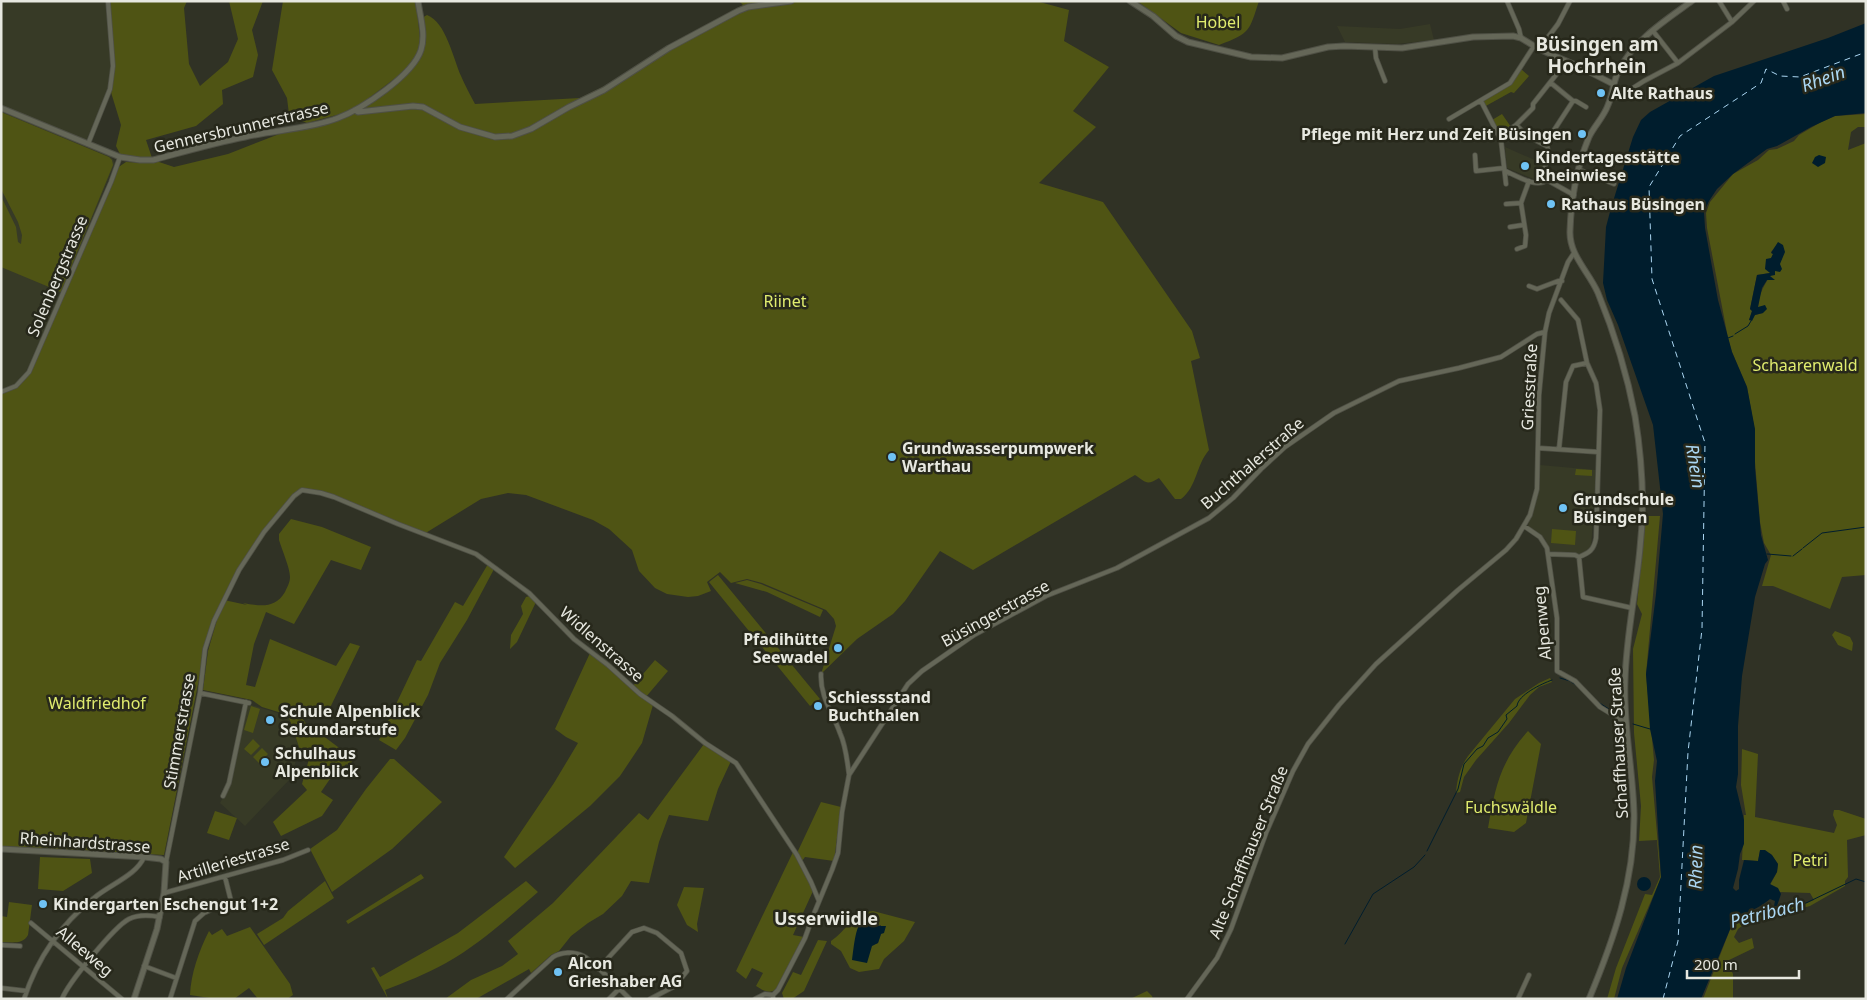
<svg xmlns="http://www.w3.org/2000/svg" width="1867" height="1000" viewBox="0 0 1867 1000" font-family="'Noto Sans',sans-serif">
<rect width="100%" height="100%" fill="#303225"/>
<!-- built -->
<path fill="#373a26" d="M1,1h107l5,65 -3,23 -25,54 25,12 5,8 -80,198 -15,21 -19,10z
M1430,24l4,16 -37,4 -52,-2 -8,-16 63,3z
M1505,147l39,17 -2,10 2,6 -5,1 -32,-13z
M1540,465l56,5 -5,79 -10,5 -31,-3 -5,-12 -17,-13 10,-36z
M248,704l40,12 11,31 -7,30 -47,49 -25,-23 10,-19 10,-54z"/>
<!-- green -->
<path fill="#4f5414" fill-rule="evenodd" d="M108,1h79l-3,7 5,56 11,22 28,-24 10,-23 -9,-38h34l-11,29 6,25 -5,22 -31,13 1,14 -27,22 -50,14 6,18 -9,1 -23,-5 -4,-8 5,-21 -11,-36 3,-23z
M283,1h133l4,38 -2,13 -8,15 -53,40 -13,6 -37,10 -13,-5 -5,-4 -2,-16 -15,-28z
M739,1h297l33,9 -5,31 45,26 -36,44 23,16 -57,56 64,19 89,129 8,27 -9,3 18,89c-13,15 -12,37 -28,49h-6l-16,-21c-13,8 -13,4 -24,-3l-162,95 -33,-19 -35,50 -12,13 -36,25 -36,35 15,-48 -2,-7 -8,-9 -64,-27 -15,-4 -16,4 -11,-11 -13,10 4,9 -13,5 -10,1 -21,-3 -12,-6 -16,-17 -7,-21 -23,-21 -16,-9 -67,-25 -18,-2 -27,6 -57,35 -90,-37 -34,-7 -36,42 -25,38 -15,30 23,5 -4,-2c17,3 32,6 42,-11 2,-5 5,-9 5,-15 0,-9 -8,-27 -11,-37v-6l12,-15 31,8 49,20 -10,23 -30,-10 -37,64 -28,-12 -12,32 -8,41 9,2 15,-48 66,27 14,-23 10,3 -34,70 -21,-9 -4,7c3,9 7,13 16,18l-2,2 7,1 32,24 -5,7 -3,-2 -9,15 -5,-3 -11,16 12,8 -11,16 -41,20 -8,-14 34,-32 -5,-6 7,-25 -1,-11 -5,8h-4l-3,5 -2,-1 5,-13 -11,-32 -26,-8 -10,-7 -49,-10 5,-39 13,-45 -16,43 -41,206 -163,-9v-454l24,-14 92,-210 9,-6 19,1 11,-2 18,6 54,-13 59,-23 40,-8 34,-14 45,-33 10,-11 7,-16 -1,-31 5,-3c19,7 26,43 34,61 4,9 9,19 14,28l105,-6 29,-14 58,-38 76,-41z
M1137,1h122c-10,30 -8,32 -40,44l-38,-12z
M1521,69l8,7 -15,17 -3,-1 -27,15 -3,-6 23,-14z
M1,112l108,45 3,3 1,5 -52,127 -60,-25v-71l15,31 2,15 3,2 1,-9 -4,-13 -17,-33z
M1502,114l9,13 -11,6 -8,-13z
M1866,114v13h-8l-7,5 -3,18 18,-7v432l-24,2 -12,32 -57,-23h-11l9,-31 -7,-12 -4,-21 -5,-60v-30l-8,-45 -15,-35 -4,-14 -21,-110 -1,-15 4,-11 23,-28 25,-14 11,-10 8,-1 17,-8 5,-6 22,-13 14,-6zM1778,243l2,21c-11,13 -21,25 -22,43l5,6 -8,2 -6,5 3,-9 -2,-2 7,-34 13,-2 1,-14 2,-5 -2,-2z
M1576,469l16,1v6l-17,-1z
M1646,516h14l-14,158 8,86 -2,17 9,101 -39,90 -8,31h-7l9,-31 29,-74 7,1 8,-18 -3,-37 -18,1 2,-35 -7,-73 -1,-84 9,-35 -5,-10z
M1552,529l24,2 -1,14 -24,-2z
M488,564l5,4v3l-26,49 -27,43 -12,32 -23,43 -9,12 -17,-10 38,-80 4,1 34,-59 8,4z
M718,575l102,124 -10,7 -101,-124z
M747,580l14,4 62,26 -3,7 -53,-25 -32,-9z
M530,596l6,6 -19,40 -7,7 1,-14 12,-21 -2,-8 5,-9z
M1835,631l15,6 3,6 -1,8 -14,-6 -6,-10z
M590,653c22,16 40,37 63,52l-11,38 -22,33 -30,30 -75,62 -11,-11 50,-74 24,-40 -12,-6 -11,-8z
M655,660l13,11 -23,27 -13,-11z
M1550,678l2,4 -13,5 -9,8 -21,28 -33,37 -12,17 -4,15 -4,1c1,-13 4,-26 12,-37l47,-57 24,-16z
M251,706l9,3 -7,24 -9,-3z
M1528,731l13,13 -15,79 -12,9 -26,-4c7,-40 12,-66 40,-97z
M253,739l7,7 -9,9 -7,-6z
M704,744l27,17 -13,28 -10,32 -39,-6 -10,27 -10,41 -18,-2 -9,15 -19,18 -15,9 -17,13 -12,15 -8,4 -20,18 -2,-4 -53,30h-31l26,-19 31,-14 16,-12 -10,-13 45,-38 86,-90 9,7z
M262,748l6,6 -9,9 -6,-6z
M1742,749l16,5 -3,63 79,16 3,-8 -4,-10 1,-5h5l27,9v16l-19,5 1,37 -3,4v5l-35,20 -64,17 -8,6 -4,8 5,6 13,-5 2,10 -27,13 6,13v25h-30l28,-72 9,-7 35,-9 3,-3 19,-1 17,-7 -4,-7 -31,-1 -9,-7 7,-13 1,-8 -7,-10 -11,-3 -2,10 -16,-1 2,-45h2l-5,-30z
M390,759h4l48,43 -50,47 -60,43 -22,-43 27,-19 29,-41z
M821,802l20,5 -7,54 -29,-4 -3,4 -5,-8z
M215,811l22,7 -8,22 -22,-7z
M793,852l8,13 12,26 -20,44 11,2 -27,51c-7,7 -13,3 -21,-2l7,-13 -11,-5 -6,11 -10,-8z
M40,857l50,2 2,14 -29,18 -25,-2z
M421,874l3,4 -76,46 -2,-3z
M325,881l9,17 -70,47 -7,-11 26,-16 5,-7z
M526,881l12,11c-29,25 -58,52 -92,71 -20,11 -40,19 -61,27l3,9 -17,-31 3,-1 6,10 78,-44z
M684,887l20,1 -7,36 1,8 -11,-7 -10,-20z
M9,902l23,3 -4,30c-5,10 -17,7 -27,7v-26l6,1z
M873,911l42,11 -11,19 -20,18 -5,10 -20,3 -9,-4 -9,-17 -10,-7v-3c15,-10 22,-28 42,-30zM871,920l5,6 5,-1v9l-3,9 -6,2z
M250,927l40,57 3,11 -6,4h-29l-9,-11 -15,11h-18l-26,-4c1,-22 9,-44 19,-64l3,4 10,-6 5,7z
M818,940l9,1 -23,50 -12,8h-8l-2,-6 11,-21 8,3z
M1147,991l5,5 1,3h-23z"/>
<!-- water -->
<path fill="#001d2d" d="M1866,23v90l-31,3 -24,11 -34,19 -10,3 -34,25 -16,15 -8,12 -5,11 1,16 13,72 14,52 15,35 8,42v39l6,67 7,25 -3,4 -10,33 -13,79 -4,50v48l-2,13 8,33v24l-4,10 -2,15 -5,19 3,3 3,-2v-9l5,-20 14,1 2,-11h5l7,5 6,9 -1,8 -7,12 8,4 3,6 -4,12h-3l1,-5 -5,-2c-12,10 -23,14 -38,17l-1,11 -30,72h-84l9,-31 35,-91 -6,-96 2,-20 -7,-32 -4,-55 10,-80 7,-80 -10,-89 -35,-100 -11,-25 -4,-17 3,-56 5,-19 22,-71 8,-17 9,-8 64,-36 114,-38z
M1819,155l7,2 -1,6 -7,4 -6,-4 3,-6z
M1778,242l5,3 2,7 -5,12 2,5 -2,3 -5,-1v4l-5,1 5,4h-8l-5,8 -4,19 7,-2 2,4 -4,4 -8,2 -3,6 -3,-1 3,-9 -2,-2 7,-34 13,-2 -5,-4 1,-10 5,-1 2,-4 -2,-1z
M1637 884a7 7 0 1 1 14 0a7 7 0 1 1-14 0Z
M866,916l10,10h10l-2,7 -3,1 -3,9 -6,3 -5,17 -15,-3c2,-13 3,-37 14,-44z"/>
<g fill="none" stroke-linecap="round" stroke-linejoin="round">
<!-- stream -->
<path stroke="#001d2d" stroke-width="1" d="M1735,334l13,-8 3,-5
M1728,338l5,-2
M1803,548l19,-15 44,-6
M1767,554l24,2
M1793,556l9,-7
M1560,678l10,3 7,5
M1598,702l25,16
M1633,724l17,5
M1427,851l31,-62 6,-25 13,-15 6,-3 5,-8 10,-6 9,-13 -1,-4 11,-9c1,-11 24,-22 35,-26
M1730,920l48,-13h13l15,-4 50,-24 10,3
M1345,944l28,-50 41,-27 11,-12"/>
<!-- ferry -->
<path stroke="#abd7f3" stroke-width="1" stroke-dasharray="6 5" stroke-linecap="butt" d="M1663,999l15,-58 10,-189 14,-123 3,-186 -53,-164 -3,-92 31,-51 81,-53 5,-14 14,7 20,1 66,-25"/>
<defs>
<path id="street" d="M1507,1l12,28 2,9
M1719,1l13,21
M1783,1l4,8
M1653,31l25,32
M1375,48l1,10 9,23
M1539,49l19,-25 12,-23
M1610,98l9,-1 25,-16 34,-18 54,-41 22,-21
M1481,101l20,39 5,44
M1573,101h3l10,6
M1449,119l61,-36 24,-37
M1516,125l13,12 18,9c4,11 -7,23 0,34
M1500,136l16,-11 17,-17v-4l34,-43
M88,144l22,-55 3,-23 -5,-65
M1545,144l28,-43 -22,-18
M1475,155l1,16 28,-3
M1580,170l34,14
M1505,171c11,4 31,18 42,9l27,15
M1506,204l15,-1
M1510,227l13,-2
M1517,249l8,-3 1,-11 -5,-32 8,-22
M1529,286l8,3 21,-8h4
M1,392l15,-6 13,-14 82,-190 9,-25
M1538,448l60,4
M1559,449l7,-67 7,-16 14,-3
M1524,526l16,11 7,11 10,70v53l18,10 25,26 26,16
M1548,554l27,1 4,2c10,-4 15,-7 17,-19l4,-128 -4,-27 -9,-20 -9,-43 -17,-20
M1579,557l4,40 49,11
M821,674c-1,23 12,39 19,59 6,13 7,27 9,41
M200,693l49,10
M223,796l6,-13 17,-81
M166,862l34,-169 5,-44 9,-28 25,-51 25,-38 30,-36 8,-6 19,3 13,4 64,27 78,30 53,39 45,46 34,26 32,29 32,22 33,27 31,20 61,92 14,27 8,19
M164,893l119,-33 25,-10
M31,923l91,76
M1,945l19,1
M144,966l32,12
M598,969l34,-37 12,-4 13,5 24,20 6,18 -12,15 -25,13
M1,988l26,3
M24,999c13,-40 37,-75 70,-101 15,-13 43,-23 50,-41
M62,999c6,-16 53,-73 67,-80 10,-5 21,-4 31,-2
M170,999l25,-78 9,-8 27,-12 -6,-24
M507,999l46,-42c8,-5 21,-6 30,-1 13,7 35,32 47,43
M609,999l10,-10
M755,999l10,-5 8,1
M773,999v-4l5,-5 27,-52 8,-22 19,-46 6,-17 4,-41 7,-37 59,-91 14,-13 52,-36 72,-39 71,-28 92,-50 24,-20 28,-29 24,-22 49,-34 65,-32 60,-13 42,-11 36,-23 8,-2
M1187,999l30,-41 14,-29 35,-96 27,-62 15,-27 31,-39 37,-41 82,-74 48,-40 10,-11 14,-24 7,-26 2,-94 6,-63 4,-19 19,-51 6,-9
M1518,999l11,-24"/>
<path id="secondary" d="M1130,1l23,15 23,20 12,6 63,15 31,1 46,-11 16,-1 58,2 71,-11 40,-1 8,2 18,11 43,19 31,16
M1,108l119,49 20,3h13c30,-8 61,-17 92,-23 30,-7 64,-8 93,-19 24,-9 75,-43 83,-68 5,-16 -1,-33 -3,-49
M355,110l3,2 55,-6 10,1 37,20 35,10 17,-1 19,-7 38,-22 35,-17 65,-42 69,-37 10,-4 43,-6
M1,849l143,8 17,2 5,3 -2,31 -7,36 -23,70
M1589,999c25,-60 46,-120 45,-185 -1,-45 -11,-89 -9,-133 1,-45 11,-88 15,-133 5,-44 2,-89 -5,-132 -8,-42 -21,-84 -37,-123 -9,-21 -29,-38 -28,-62 1,-31 7,-65 19,-94 5,-11 15,-20 19,-32 5,-11 5,-24 11,-35 15,-30 47,-50 73,-69"/>
</defs>
<!-- street casing -->
<use href="#street" stroke="#4f5045" stroke-width="5.5"/>
<!-- secondary casing -->
<use href="#secondary" stroke="#4f5045" stroke-width="7"/>
<!-- street -->
<use href="#street" stroke="#656758" stroke-width="4"/>
<!-- secondary -->
<use href="#secondary" stroke="#656758" stroke-width="5"/>
</g>
<!-- markers -->
<g fill="#6fc2f4" stroke="#27281b" stroke-width="2">
<circle cx="1601" cy="93" r="5"/>
<circle cx="1582" cy="134" r="5"/>
<circle cx="1525" cy="166" r="5"/>
<circle cx="1551" cy="204" r="5"/>
<circle cx="892" cy="457" r="5"/>
<circle cx="1563" cy="508" r="5"/>
<circle cx="838" cy="648" r="5"/>
<circle cx="818" cy="706" r="5"/>
<circle cx="270" cy="720" r="5"/>
<circle cx="265" cy="762" r="5"/>
<circle cx="43" cy="904" r="5"/>
<circle cx="558" cy="972" r="5"/>
</g>
<g text-anchor="middle" dominant-baseline="central" stroke-width="5" stroke-linejoin="round" paint-order="stroke">
<!-- park labels -->
<g font-size="16" fill="#e0ec6e" stroke="#27281b">
<text x="1218" y="22">Hobel</text>
<text x="785" y="301">Riinet</text>
<text x="1805" y="365">Schaarenwald</text>
<text x="97" y="703">Waldfriedhof</text>
<text x="1511" y="807">Fuchswäldle</text>
<text x="1810" y="860">Petri</text>
</g>
<!-- poi labels -->
<g font-size="16" font-weight="bold" fill="#e7e8e0" stroke="#27281b" text-anchor="start">
<text x="1611" y="93">Alte Rathaus</text>
<text x="1572" y="134" text-anchor="end">Pflege mit Herz und Zeit Büsingen</text>
<text x="1535" y="157">Kindertagesstätte<tspan x="1535" dy="18">Rheinwiese</tspan></text>
<text x="1561" y="204">Rathaus Büsingen</text>
<text x="902" y="448">Grundwasserpumpwerk<tspan x="902" dy="18">Warthau</tspan></text>
<text x="1573" y="499">Grundschule<tspan x="1573" dy="18">Büsingen</tspan></text>
<text x="828" y="639" text-anchor="end">Pfadihütte<tspan x="828" dy="18">Seewadel</tspan></text>
<text x="828" y="697">Schiessstand<tspan x="828" dy="18">Buchthalen</tspan></text>
<text x="280" y="711">Schule Alpenblick<tspan x="280" dy="18">Sekundarstufe</tspan></text>
<text x="275" y="753">Schulhaus<tspan x="275" dy="18">Alpenblick</tspan></text>
<text x="53" y="904">Kindergarten Eschengut 1+2</text>
<text x="568" y="963">Alcon<tspan x="568" dy="18">Grieshaber AG</tspan></text>
</g>
<!-- street labels -->
<g font-size="16" fill="#e7e8e0" stroke="#27281b">
<text transform="translate(241 127) rotate(-13)">Gennersbrunnerstrasse</text>
<text transform="translate(57 276) rotate(-67)">Solenbergstrasse</text>
<text transform="translate(1529 387) rotate(-87)">Griesstraße</text>
<text transform="translate(1252 463) rotate(-41)">Buchthalerstraße</text>
<text transform="translate(995 613) rotate(-29)">Büsingerstrasse</text>
<text transform="translate(1542 623) rotate(-95)">Alpenweg</text>
<text transform="translate(602 644) rotate(41)">Widlenstrasse</text>
<text transform="translate(179 731) rotate(-80)">Stimmerstrasse</text>
<text transform="translate(1618 743) rotate(-93)">Schaffhauser Straße</text>
<text transform="translate(85 842) rotate(4)">Rheinhardstrasse</text>
<text transform="translate(1248 852) rotate(-68)">Alte Schaffhauser Straße</text>
<text transform="translate(233 860) rotate(-17)">Artilleriestrasse</text>
<text transform="translate(85 951) rotate(40)">Alleeweg</text>
</g>
<!-- water labels -->
<g font-size="18" font-style="italic" fill="#abd7f3" stroke="#27281b">
<text transform="translate(1823 78) rotate(-20)">Rhein</text>
<text transform="translate(1696 466) rotate(81)">Rhein</text>
<text transform="translate(1695 867) rotate(-89)">Rhein</text>
<text transform="translate(1767 912) rotate(-14)">Petribach</text>
</g>
<!-- neighbourhood labels -->
<g font-size="18" font-weight="bold" fill="#e7e8e0" stroke="#27281b">
<text x="826" y="918">Usserwiidle</text>
</g>
<!-- quarter labels -->
<g font-size="19" font-weight="bold" fill="#e7e8e0" stroke="#27281b">
<text x="1597" y="44">Büsingen am<tspan x="1597" dy="22">Hochrhein</tspan></text>
</g>
</g>
<!-- border -->
<rect width="1867" height="1000" fill="none" stroke="#e7e8e0" stroke-width="5"/>
<!-- scale -->
<path d="M1687 970v8h112v-8" fill="none" stroke="#e7e8e0" stroke-width="2.5"/>
<text x="1694" y="970" font-size="15" fill="#e7e8e0" stroke="#27281b" stroke-width="4" paint-order="stroke">200 m</text>
</svg>
